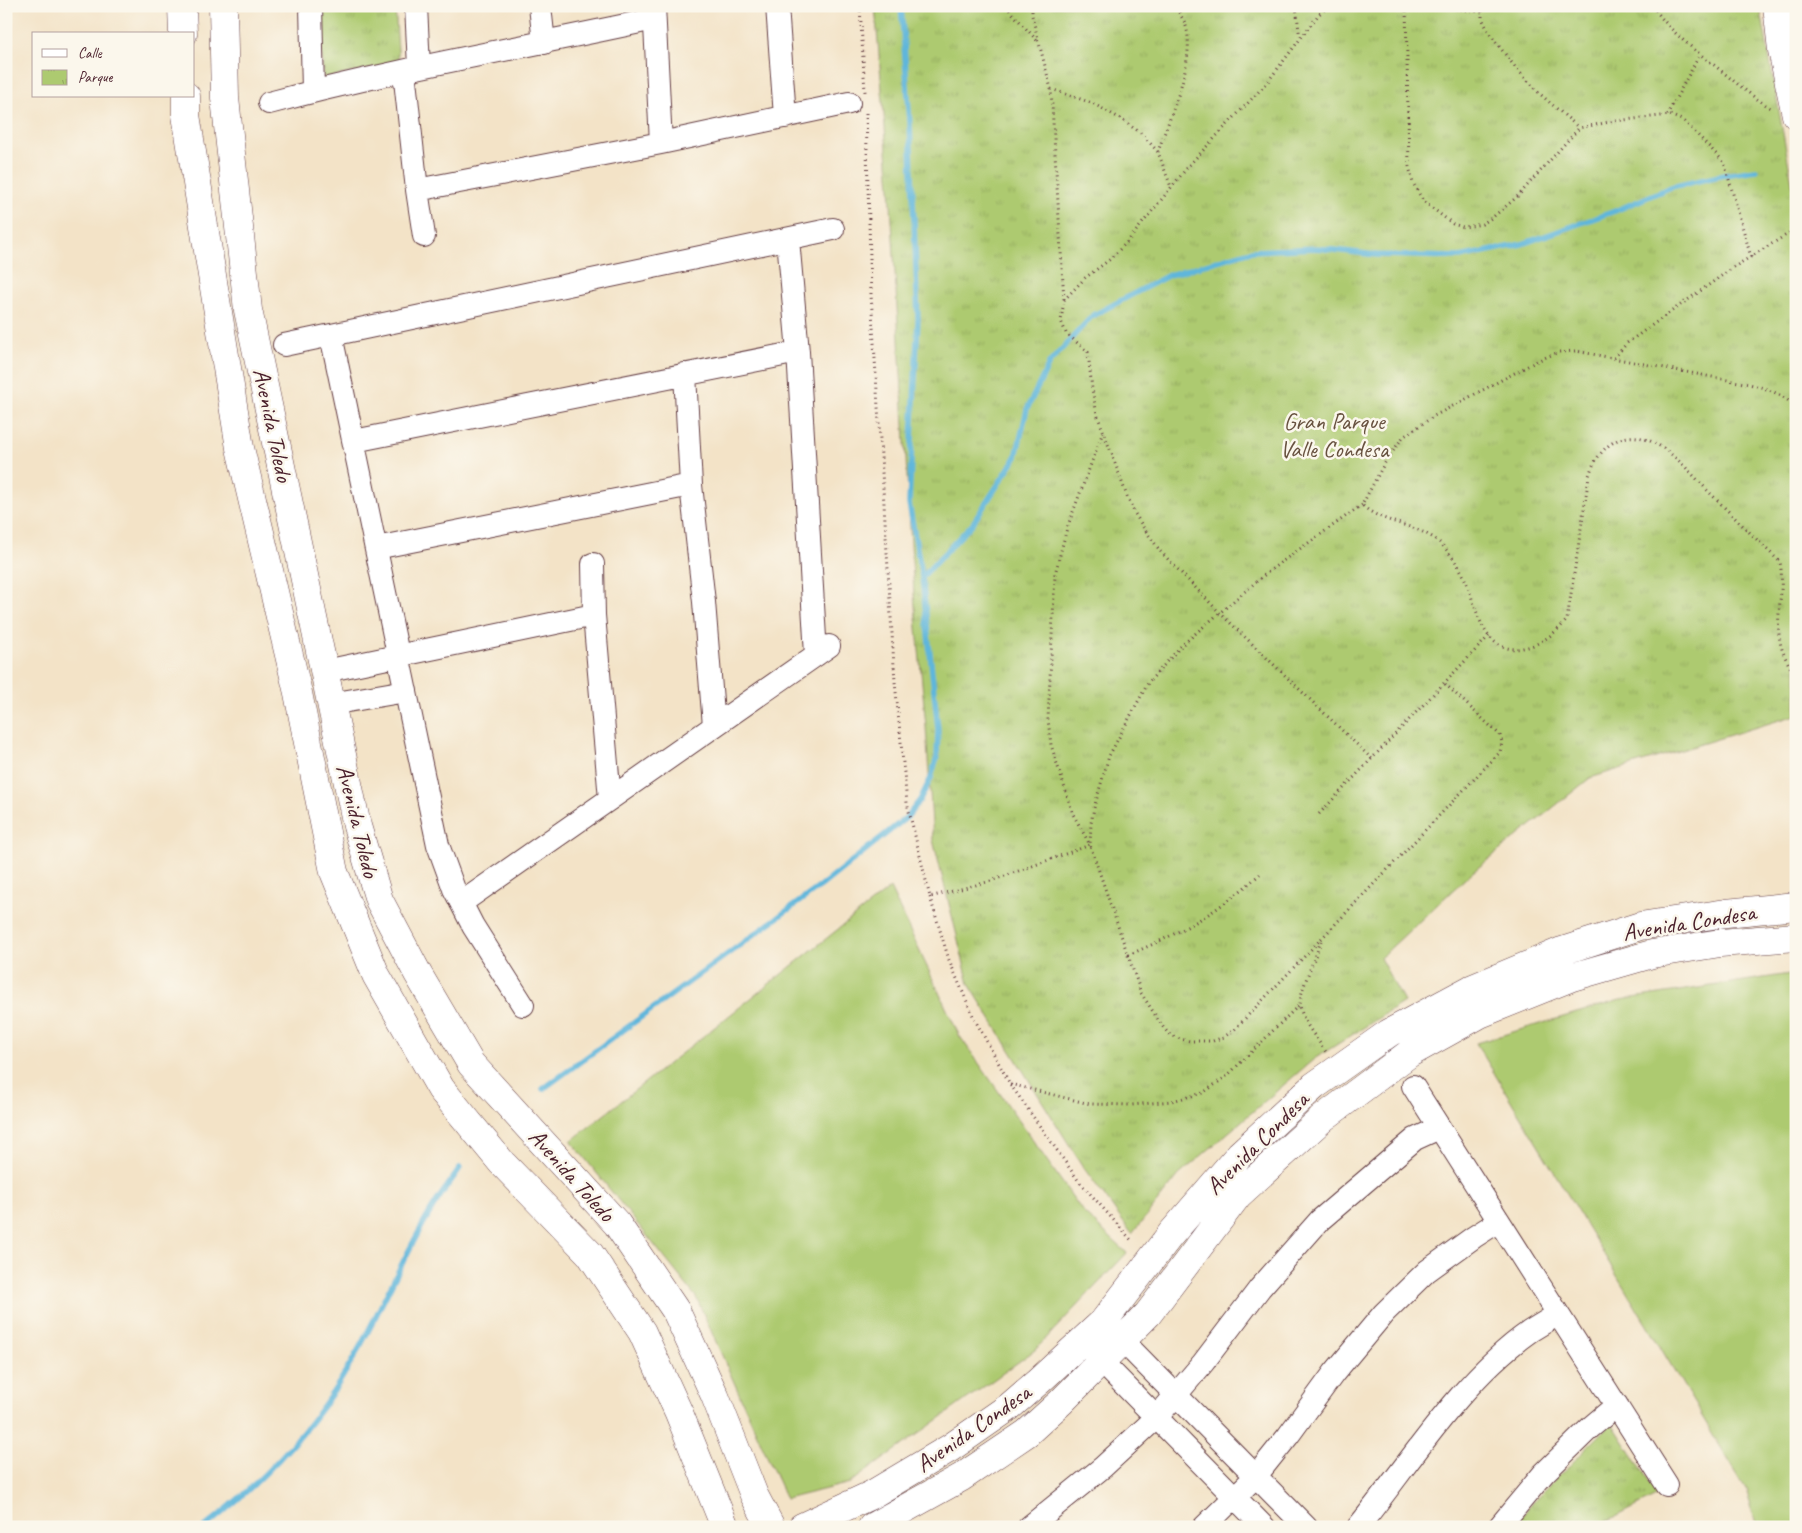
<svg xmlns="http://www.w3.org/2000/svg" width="1802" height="1533" viewBox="0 0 1802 1533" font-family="Caveat,sans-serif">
<defs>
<pattern id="park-tufts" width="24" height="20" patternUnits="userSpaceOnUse" patternTransform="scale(1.25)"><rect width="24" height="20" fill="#adca70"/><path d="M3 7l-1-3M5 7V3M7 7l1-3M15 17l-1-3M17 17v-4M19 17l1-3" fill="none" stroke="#96ad61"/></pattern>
</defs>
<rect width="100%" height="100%" fill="#fbf7ec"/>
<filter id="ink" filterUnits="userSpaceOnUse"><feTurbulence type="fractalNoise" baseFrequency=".02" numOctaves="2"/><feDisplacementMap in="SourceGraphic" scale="10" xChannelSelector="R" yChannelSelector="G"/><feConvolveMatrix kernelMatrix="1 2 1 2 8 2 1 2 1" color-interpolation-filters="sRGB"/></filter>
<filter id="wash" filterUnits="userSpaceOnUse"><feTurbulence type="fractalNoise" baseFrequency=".0096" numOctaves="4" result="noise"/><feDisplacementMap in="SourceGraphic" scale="20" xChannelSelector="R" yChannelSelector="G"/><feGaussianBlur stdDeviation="1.12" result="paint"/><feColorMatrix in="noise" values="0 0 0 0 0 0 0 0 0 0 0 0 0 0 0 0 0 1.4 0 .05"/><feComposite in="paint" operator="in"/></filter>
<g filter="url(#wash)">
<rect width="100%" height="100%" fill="#f3e3c7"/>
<!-- green -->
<path fill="#adca70" stroke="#7c744e" d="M890,888l69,147 124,177 44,41 -92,97 -185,133 -64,16 -90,-202 -125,-156z
M1796,973v554h-39l-11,-38 -270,-446 144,-43z"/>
<!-- park -->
<path fill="url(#park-tufts)" stroke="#7c744e" d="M320,6h75l4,58 -76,14z
M875,6h885l36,199v510l-206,63 -121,97 -89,83 24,44 -90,57 -135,116 -47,59 -49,-67 -114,-183 -36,-144 -7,-113 -12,-132 -24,-407z
M1612,1423l46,72 -63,32h-83l25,-29z"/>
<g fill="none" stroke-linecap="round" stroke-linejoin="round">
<!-- stream -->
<path stroke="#5eb6db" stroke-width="5.5" d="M901,6l9,117 8,196 -9,184 13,74
M543,1089l279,-204 85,-68 13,-17 11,-22 6,-21 1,-28 -16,-152 51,-54 43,-66 11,-48 23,-47 42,-46 77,-41 82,-24 66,-3 59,7 84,2 62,-13 93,-33 56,-24 53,-12 32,-5
M205,1527c49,-39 93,-83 128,-135 38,-57 63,-124 99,-183 8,-14 19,-27 28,-41"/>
</g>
</g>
<g filter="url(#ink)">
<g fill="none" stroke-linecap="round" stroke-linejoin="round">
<defs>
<path id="minor" d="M311,6l2,85
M416,6l3,61
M540,6l4,37
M654,6l7,137
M777,6l8,111
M404,71l13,119 244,-47 188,-40
M269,103c127,-34 257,-56 385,-84
M417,190l7,46
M788,239l10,113 18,303
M331,335l107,510 16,44 19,37 50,79
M284,345l549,-116
M685,374l6,111 13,117 10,124
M354,441l444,-89
M376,548l315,-63
M594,615l16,184
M325,671l269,-56 -1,-51
M330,704l76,-13
M461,903l368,-257
M1413,1086l254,399
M1110,1328l196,199
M1089,1349l175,178
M1029,1527l74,-60 54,-50 46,-54 57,-75 60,-68 95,-81 24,-11
M1204,1527l52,-51 32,-40 46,-63 50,-60 43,-42 47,-34 25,-16
M1358,1527c52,-64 103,-147 171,-195 9,-6 20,-12 29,-18
M1499,1527l45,-54 47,-46 26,-22"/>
<path id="tertiary" d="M182,6l1,28
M223,6l2,92 23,212 109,516 22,74 39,74 53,90 146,160 59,87 39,85 39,99 17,32
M1777,6l5,44 14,65
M186,96v19l54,333 58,245 36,179 42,103 65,114 61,74 88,91 52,78 37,81 46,114
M802,1527l69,-32 79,-47 59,-41 30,-26 64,-59 68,-88 69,-80 74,-68 75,-53 82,-44 91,-38 78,-25 86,-13 70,-7
M872,1527l90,-50 65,-44 34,-31 87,-88 90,-119 85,-77 87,-65 70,-39 92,-37 80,-23 68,-11 76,-6"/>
</defs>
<!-- minor casing -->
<use href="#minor" stroke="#633c42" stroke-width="24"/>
<!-- tertiary casing -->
<use href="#tertiary" stroke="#633c42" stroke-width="29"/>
<!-- path -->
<path stroke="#633c42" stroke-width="3" stroke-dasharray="1 4" stroke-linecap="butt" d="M860,6l5,86
M1006,6l33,37
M1032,6v10l19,73 13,211 -3,21 5,12 22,19 4,37 5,25 30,82 8,18 8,13 18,25 59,61 152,146
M1296,6l4,33
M1406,6l3,160 4,17 10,18 30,23 10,3 8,-1 11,-2 11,-7 25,-21 61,-68 36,-7 55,-6 14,6 40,41 27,95
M1431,6l51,6
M1482,6v12l7,15 26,34 25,27 39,34
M1653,6c15,24 39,42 61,59 19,15 37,31 58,44
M1051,89l41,14 29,16 21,15 16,18 13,35
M866,113l5,181 24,388 12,121 23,94 61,-16 99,-36 -17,-31 -22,-69 -3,-26 7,-145 12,-46 36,-96
M1667,115l33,-61
M1158,152c11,-35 40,-94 27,-129 -3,-6 -7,-11 -10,-17
M1064,300l21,-22 24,-18 19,-19 63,-78 75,-79 53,-70 10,-8
M1614,358l13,-15 107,-76 62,-38
M1796,407c-16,-14 -27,-18 -47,-23l-173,-33 -17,1 -20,8 -105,56 -31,21 -19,27 -22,41c21,20 56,18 78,38 10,10 19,22 24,34 13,28 17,79 59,71 18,-3 32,-15 44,-28l22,-144c6,-22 27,-45 53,-38 28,8 50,37 70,57 23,23 45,45 68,67 5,27 -5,53 0,79 2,13 10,25 16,37
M1362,505l-82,58 -17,13 -81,69 -34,38 -39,73 -15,52 -3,15 -1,22 51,148 22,34 6,7 11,5 10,2h23l11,-4 10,-7 266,-278 2,-10 -2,-7 -56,-52
M1319,814l170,-178
M930,897l19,63 25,58 36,66 68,96 55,62
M1321,941c-5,15 -21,49 -21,63 1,17 17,34 26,48
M1128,955c53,-22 90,-43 132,-81
M1010,1084l80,20 42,1 40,-4 31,-8 24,-17 73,-72"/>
<!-- minor -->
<use href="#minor" stroke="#fff" stroke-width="22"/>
<!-- tertiary -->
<use href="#tertiary" stroke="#fff" stroke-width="28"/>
</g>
</g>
<g text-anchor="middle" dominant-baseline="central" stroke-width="5" stroke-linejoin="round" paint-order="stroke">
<!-- park labels -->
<g font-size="24" fill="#685240" stroke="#fbf7ec">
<text x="1334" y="421">Gran Parque<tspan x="1334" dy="28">Valle Condesa</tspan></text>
</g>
<!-- street labels -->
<g font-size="24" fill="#4a1f2b" stroke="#fbf7ec">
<text transform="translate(273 425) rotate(78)">Avenida Toledo</text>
<text transform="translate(358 821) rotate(76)">Avenida Toledo</text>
<text transform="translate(1689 922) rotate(-9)">Avenida Condesa</text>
<text transform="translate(1257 1143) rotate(-45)">Avenida Condesa</text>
<text transform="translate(572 1175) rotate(48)">Avenida Toledo</text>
<text transform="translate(973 1428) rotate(-35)">Avenida Condesa</text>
</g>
</g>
<!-- margin -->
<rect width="1802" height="1533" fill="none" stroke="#fbf7ec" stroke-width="25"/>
<!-- legend -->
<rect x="32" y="32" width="162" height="65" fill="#fbf7ec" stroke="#b4a19f"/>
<rect x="42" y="49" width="25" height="8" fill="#ffffff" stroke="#b4a19f"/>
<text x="78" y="58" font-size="15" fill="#4a1f2b">Calle</text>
<rect x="42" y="70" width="25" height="15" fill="url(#park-tufts)" stroke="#b4a19f"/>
<text x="78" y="82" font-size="15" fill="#4a1f2b">Parque</text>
</svg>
